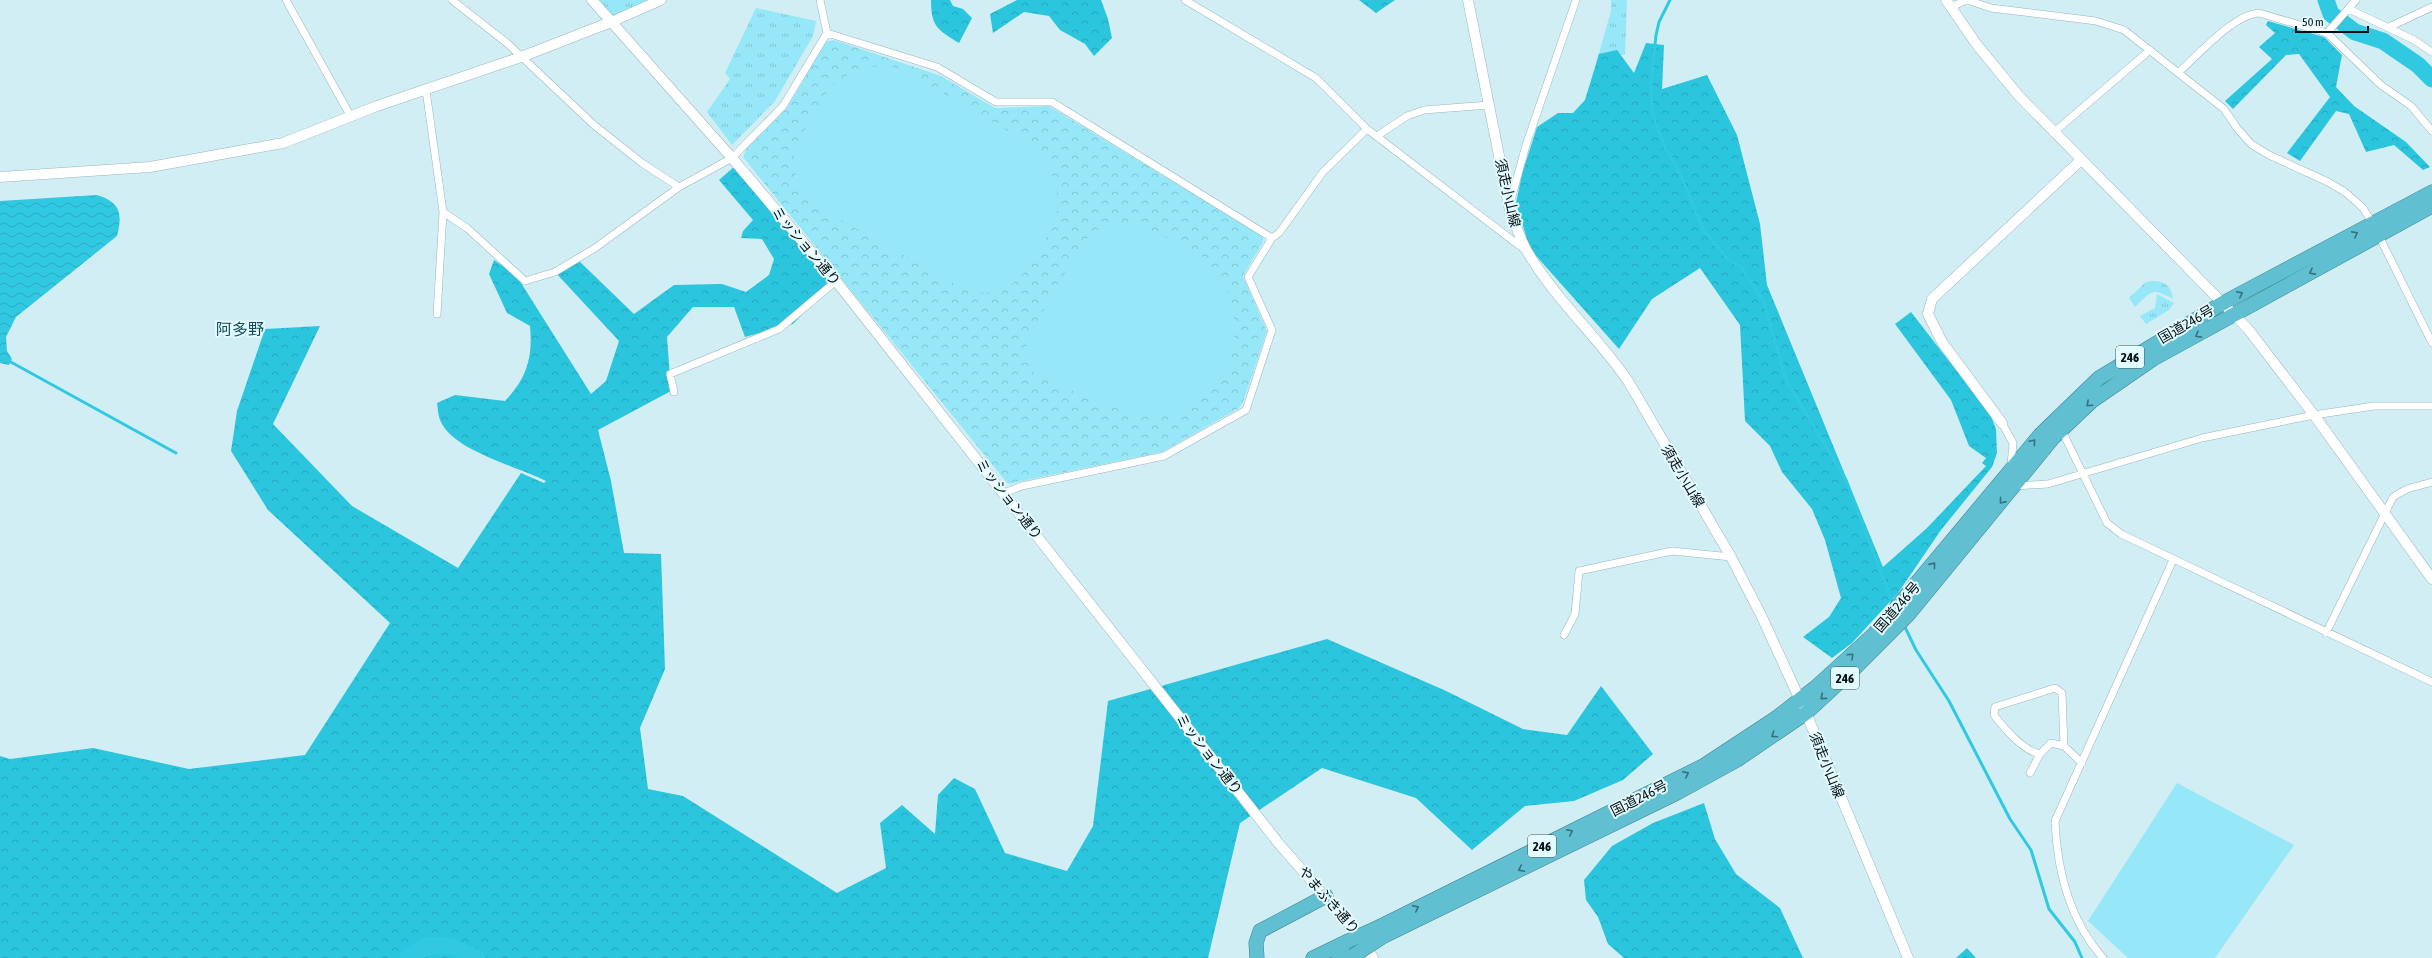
<svg xmlns="http://www.w3.org/2000/svg" width="2432" height="958" viewBox="0 0 2432 958" font-family="'Asap Condensed','Noto Sans JP',sans-serif">
<defs>
<pattern id="grass-tufts" width="24" height="20" patternUnits="userSpaceOnUse"><rect width="24" height="20" fill="#96e7f7"/><path d="M3 7l-1-3M5 7V3M7 7l1-3M15 17l-1-3M17 17v-4M19 17l1-3" fill="none" stroke="#80c5d3"/></pattern>
<pattern id="forest-crowns" width="20" height="18" patternUnits="userSpaceOnUse"><rect width="20" height="18" fill="#2bc5de"/><path d="M2 6a3 3 0 1 1 6 0M12 15a3 3 0 1 1 6 0" fill="none" stroke="#25a8bd"/></pattern>
<pattern id="park-crowns" width="20" height="18" patternUnits="userSpaceOnUse"><rect width="20" height="18" fill="#96e7f7"/><path d="M2 6a3 3 0 1 1 6 0M12 15a3 3 0 1 1 6 0" fill="none" stroke="#80c5d3"/></pattern>
<pattern id="water-waves" width="16" height="10" patternUnits="userSpaceOnUse"><rect width="16" height="10" fill="#31c9e2"/><path d="M0 5q4-4 8 0t8 0" fill="none" stroke="#2aabc1"/></pattern>
</defs>
<rect width="100%" height="100%" fill="#d1eef4"/>
<!-- grass -->
<path fill="url(#grass-tufts)" d="M596,0h52l-40,20z
M1611,0h16l-2,54 -28,6 14,-49z
M756,8l60,13 -3,15 -38,65 -43,44 -25,-33 23,-33 -5,-6z
M2154,281c11,0 18,6 19,18 -22,-12 -21,-8 -38,8l-6,-9 17,-16z
M2157,294l17,9 -5,7 -23,14 -6,-8 15,-8z"/>
<!-- forest -->
<path fill="url(#forest-crowns)" d="M931,0h19l3,6 10,3 9,9 -13,25c-21,-13 -28,-16 -28,-43z
M1017,0h84l7,19 4,19 -18,18 -9,-12 -25,-14 -11,-14 -25,-4 -31,21 -3,-19z
M1359,0h36l-19,13z
M2268,21l56,16 18,18 -6,32 18,19 52,36 24,25 -7,3 -29,-25 -28,7 -17,-38 -13,-3 -36,50 -13,-8 43,-56 -31,-43 -13,1 -53,54 -8,-8 47,-42 -13,-12 16,-14 -9,-8z
M1646,43l18,2 -2,44 45,-14 30,60 23,89 7,61 116,282 44,-39 59,-62 -4,-3 4,-5 -17,-12 -18,-46 -56,-76 16,-12 79,102 6,15 1,24 -5,14 -51,63 -43,63 -46,50 -20,15 -29,-21 26,-20 12,-19 -16,-58 -13,-31 -30,-37 -12,-26 -25,-25 -5,-96 -40,-57 -48,31 -33,50 -89,-100 -14,-46 6,-29 15,-47 21,-14h15l12,-13 14,-46 18,-4 17,23z
M735,166l98,117 -40,41 -48,13 -11,-30h-41l-26,30 4,54 -73,39 13,51 13,72 37,1 4,115 -25,59 8,61 35,7 154,97 49,-25 -6,-45 22,-18 33,29 3,-39 16,-17 21,11 30,64 62,18 26,-45 15,-125 219,-62 117,51 79,39 44,6 34,-49 52,68 -30,26 -49,21 -49,5 -53,44 -56,-52 -94,-30 -82,55 -32,135h-1208v-202l10,3 83,-11 96,21 116,-14 85,-132 -122,-113 -37,-59 6,-40 28,-82 55,-3 -47,98 79,82 106,62 63,-95 23,10 2,-2c-27,-14 -92,-30 -105,-59 -3,-6 -3,-13 -4,-19l18,-8 50,6c22,-23 28,-44 25,-75l-23,-13 -18,-39 5,-14 22,15 75,119 15,-13 13,-40 -64,-69 22,-13 57,55 40,-29 48,-1 24,8 23,-17 5,-16 -12,-20 -21,-1 2,-7 10,-11 -34,-40z
M1704,803l11,36 21,35 44,34 23,50h-179l-16,-14 -10,-27 -12,-17 -2,-20 28,-34 41,-23z
M1967,948l9,10h-20z"/>
<!-- park -->
<path fill="url(#park-crowns)" d="M834,40l107,36 54,32 54,-2 213,130 1,6 -20,34 24,55 -24,71 -4,6 -77,44 -154,32 -265,-327 4,-9 40,-40 39,-66z"/>
<!-- pitch -->
<path fill="#96e7f7" d="M887,65l16,5 131,76c16,18 27,42 23,67 -2,12 -10,23 -16,33 -18,32 -34,55 -75,44l-150,-84 -14,-15 -7,-18 -1,-19 3,-11 34,-57 21,-14 12,-4z
M1138,225l41,18 23,13 14,16 11,19 7,25v30l-5,19 -17,26 -16,12 -39,16 -31,-7 -63,-25 -29,-14 -9,-15 3,-21 54,-94 16,-14z
M2177,783l117,62 -79,113h-87l-40,-37z"/>
<!-- water -->
<path fill="url(#water-waves)" d="M97,195c23,7 26,18 20,41l-101,81 -10,20 1,14 5,8 -3,6 -9,-2v-162z"/>
<g fill="none" stroke-linecap="round" stroke-linejoin="round">
<!-- stream -->
<path stroke="#31c9e2" stroke-width="3" d="M1670,0l-11,22 -3,13 -5,48 1,29 12,33 16,29 24,57 24,28 13,8 23,35 22,78 60,100 47,124
M9,361l167,92
M1904,625l12,25 33,51 61,118 21,31 18,59 26,33 7,16"/>
<!-- river -->
<path stroke="#31c9e2" stroke-width="17" d="M2326,0l5,14 24,18 28,9 35,24 14,14
M408,958l19,-12h22l28,12"/>
<defs>
<path id="street" d="M286,0l65,117
M452,0l56,44 86,81 48,38 37,24
M1185,0l131,78 51,51 158,121
M1951,7l13,-6h6l21,7 105,13 28,9 100,79 13,19 14,16 18,11 59,27 17,10 18,16 10,16
M2349,9l65,31 18,12
M2389,27l43,-20
M827,33l110,34 59,35h56l220,136
M2327,33l29,-33
M2178,73c19,-17 56,-59 81,-60l68,20 54,52 30,21 21,25
M426,90l17,122 -6,102
M2053,133l97,-83
M1377,136l30,-20 17,-6 65,-5
M1510,204l16,-59 50,-145
M443,212l24,16 58,53 30,-9 40,-24 84,-61 53,-29 51,-52 44,-73 -7,-33
M2378,234l54,109
M674,392l-4,-18 109,-45 57,-48
M2002,423l11,20 -2,22
M2061,429l46,94 14,11 311,148
M2014,486l34,-2 154,-46 112,-23 60,-9h58
M1004,493l18,-7 142,-30 82,-46 26,-80 -24,-53 24,-39 7,-5 44,-61 44,-43
M2326,633l67,-136 14,-8 25,-7
M1564,635l11,-21 4,-43 93,-20 59,6
M2064,746l-2,-53 -7,-5 -60,19 -1,8c11,14 28,35 46,39l11,-11 13,3 18,17
M2030,773l10,-19
M2103,958c-33,-37 -46,-88 -48,-137l118,-261"/>
<path id="secondary" d="M592,0l140,158 104,123 444,564 83,95 10,18
M1468,0l41,206c5,15 10,31 18,45 26,46 71,86 101,130l103,176 30,58 45,98 102,245
M1946,0l31,45 42,51 229,233 66,86 118,164
M0,177l150,-10 133,-24 94,-37 144,-49 90,-35 50,-22
M2002,423l-60,-81 -14,-28 4,-15 149,-139"/>
<path id="highway" d="M1381,926l322,-160 73,-48 40,-31 57,-52 167,-200 59,-57 124,-75 209,-111
M1384,936l293,-143 60,-33 69,-47 49,-45 53,-53 145,-177 39,-37 61,-42 279,-153
M1257,958l-1,-15 4,-12 66,-35
M1313,958l33,-16
M1339,958l13,-6"/>
</defs>
<!-- street casing -->
<use href="#street" stroke="#9ab5bb" stroke-width="8"/>
<!-- secondary casing -->
<use href="#secondary" stroke="#9ab5bb" stroke-width="11"/>
<!-- highway casing -->
<use href="#highway" stroke="#40828e" stroke-width="15"/>
<!-- street -->
<use href="#street" stroke="#fff" stroke-width="7"/>
<!-- secondary -->
<use href="#secondary" stroke="#fff" stroke-width="10"/>
<!-- highway -->
<use href="#highway" stroke="#60c0d2" stroke-width="14"/>
<defs>
<path id="highway-bridge" d="M1346,942l35,-16
M1353,956l31,-20"/>
</defs>
<!-- highway-bridge casing -->
<use href="#highway-bridge" stroke="#40828e" stroke-width="15" stroke-linecap="butt"/>
<!-- highway-bridge -->
<use href="#highway-bridge" stroke="#60c0d2" stroke-width="14"/>
</g>
<!-- one-way arrows -->
<defs><path id="oneway-chevron" d="M-2-3.5L2.5 0L-2 3.5" fill="none" stroke-width="1.6" stroke-linecap="round" stroke-linejoin="round"/></defs>
<g stroke="#38707b">
<use href="#oneway-chevron" transform="translate(2355 234) rotate(-28)"/>
<use href="#oneway-chevron" transform="translate(2312 272) rotate(152)"/>
<use href="#oneway-chevron" transform="translate(2240 294) rotate(-27)"/>
<use href="#oneway-chevron" transform="translate(2198 335) rotate(151)"/>
<use href="#oneway-chevron" transform="translate(2089 404) rotate(138)"/>
<use href="#oneway-chevron" transform="translate(2033 442) rotate(-49)"/>
<use href="#oneway-chevron" transform="translate(2002 501) rotate(129)"/>
<use href="#oneway-chevron" transform="translate(1933 565) rotate(-51)"/>
<use href="#oneway-chevron" transform="translate(1851 656) rotate(-43)"/>
<use href="#oneway-chevron" transform="translate(1823 697) rotate(139)"/>
<use href="#oneway-chevron" transform="translate(1774 735) rotate(146)"/>
<use href="#oneway-chevron" transform="translate(1686 774) rotate(-27)"/>
<use href="#oneway-chevron" transform="translate(1570 832) rotate(-26)"/>
<use href="#oneway-chevron" transform="translate(1521 869) rotate(154)"/>
<use href="#oneway-chevron" transform="translate(1416 908) rotate(-27)"/>
</g>
<g text-anchor="middle" dominant-baseline="central" stroke-width="4" stroke-linejoin="round" paint-order="stroke">
<!-- shield labels -->
<g fill="#e3faff" stroke="#485658" stroke-width="1">
<rect x="2116" y="346" width="28" height="22" rx="3"/>
<rect x="1831" y="667" width="28" height="22" rx="3"/>
<rect x="1528" y="835" width="28" height="22" rx="3"/>
</g>
<g font-size="13" font-weight="bold" fill="#060f11">
<text x="2130" y="357">246</text>
<text x="1845" y="678">246</text>
<text x="1542" y="846">246</text>
</g>
<!-- street labels -->
<g font-size="14" fill="#060f11" stroke="#e3faff">
<text transform="translate(1508 193) rotate(77)">須走小山線</text>
<text transform="translate(806 246) rotate(50)">ミッション通り</text>
<text transform="translate(2186 324) rotate(-30)">国道246号</text>
<text transform="translate(1683 476) rotate(59)">須走小山線</text>
<text transform="translate(1009 499) rotate(52)">ミッション通り</text>
<text transform="translate(1897 607) rotate(-49)">国道246号</text>
<text transform="translate(1209 754) rotate(52)">ミッション通り</text>
<text transform="translate(1827 765) rotate(68)">須走小山線</text>
<text transform="translate(1639 798) rotate(-27)">国道246号</text>
<text transform="translate(1329 900) rotate(49)">やまぶき通り</text>
</g>
<!-- quarter labels -->
<g font-size="16" fill="#124d57" stroke="#e3faff">
<text x="240" y="329">阿多野</text>
</g>
</g>
<!-- scale -->
<path d="M2296 26v6h72v-6" fill="none" stroke="#060f11" stroke-width="2"/>
<text x="2302" y="26" font-size="12" fill="#060f11" stroke="#e3faff" stroke-width="3" paint-order="stroke">50 m</text>
</svg>
